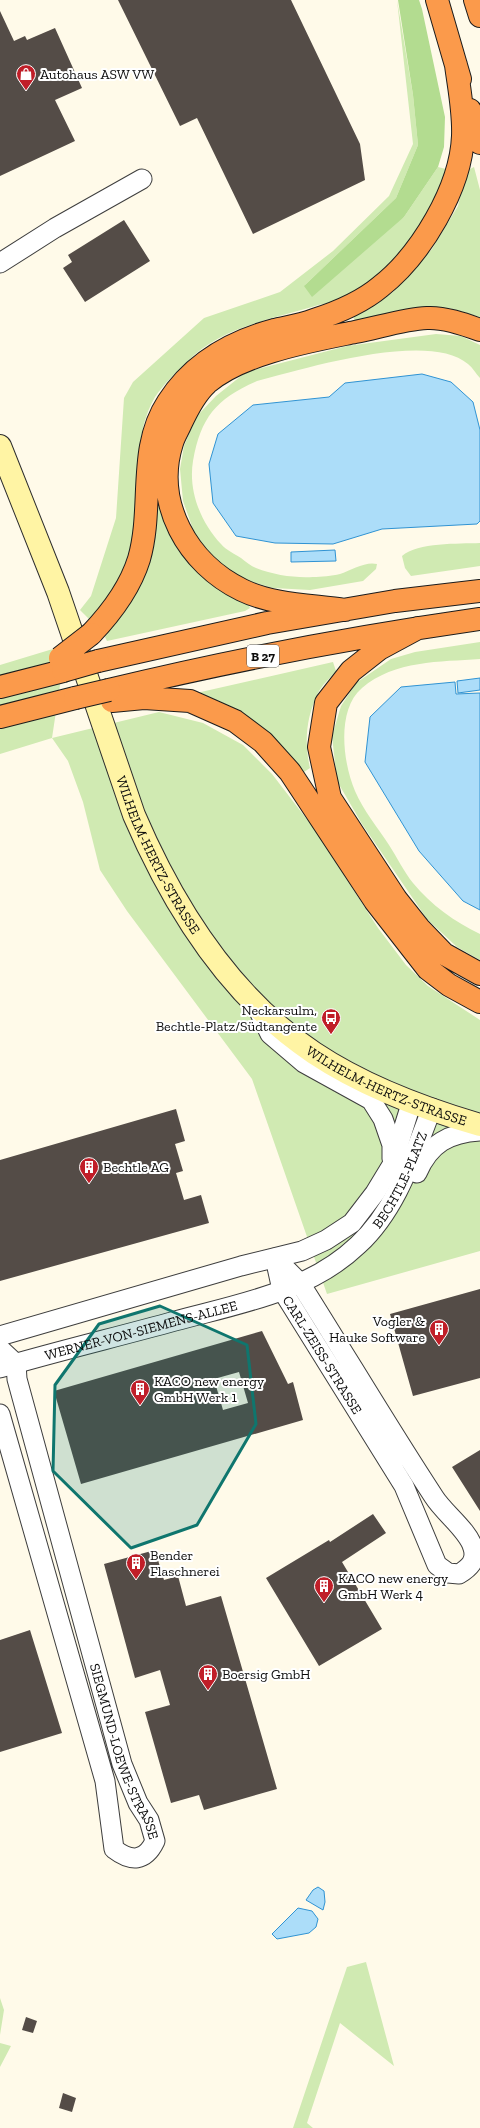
<svg xmlns="http://www.w3.org/2000/svg" width="480" height="2128" viewBox="0 0 480 2128" font-family="'Zilla Slab',serif">
<rect width="100%" height="100%" fill="#fffae9"/>
<!-- green -->
<path fill="#d0eab2" d="M397,0l16,95 5,50 -22,53 -92,88 100,-69 34,-50 8,2c-17,53 -55,106 -107,130 -8,4 -19,5 -27,8 -44,13 -93,21 -125,55 -11,10 -24,23 -32,35 -23,40 -14,85 -21,129 -1,11 -1,24 -5,34 -8,23 -23,43 -36,63l-13,-13 11,-14 25,-78 8,-120 9,-16 71,-64 76,-26 53,-41 56,-55 24,-52z
M474,167l6,23v127l-31,-9h-23l-71,13 -2,-5 22,-11 18,-13 39,-43 26,-43 8,-35z
M436,334l25,2 19,9v33c-4,-4 -7,-10 -12,-14 -39,-34 -165,5 -211,17 -41,18 -56,36 -64,80 -5,30 8,62 28,83 5,6 14,10 20,14 5,4 10,8 15,10 18,7 38,10 57,9 8,0 19,-1 27,-3 11,-4 26,-13 37,-10l-1,5 -13,12 -53,9 -37,-2 -31,-9 -25,-15 -23,-32 -11,-31 -3,-32 4,-23 12,-29 20,-21 30,-24 101,-26z
M159,506c8,13 12,27 19,40 14,26 40,43 64,57l6,1 2,4 -5,3 -138,30 -2,-4c6,-11 15,-19 22,-30 18,-27 31,-66 30,-99z
M480,543v23l-69,10 -6,-8 -3,-12c16,-14 56,-12 78,-13z
M480,642v17c-40,3 -85,1 -118,29 -26,22 -19,75 -7,103 8,19 23,37 34,54 8,12 15,27 24,38 18,22 42,39 67,51v26l-23,-13 -30,-28 -65,-95 -25,-43 -5,-45 9,-30 15,-23 35,-24 24,-7z
M66,645l-14,93 107,-26 44,11 40,22 29,29 40,52 66,102 28,37 22,21 52,34v231l-153,43 -75,-215 -125,-168 -27,-41 -17,-68 -15,-41 -16,-23 -52,16v-89z
M333,662l3,9c-6,7 -14,14 -18,22 -12,25 -14,49 -8,75l-6,4 -8,-9 -104,-69z
M366,1962l28,104 -54,-43 -33,100 6,5h-20l54,-161z
M0,1998l4,12 -4,25z
M0,2043l11,3 -11,21z"/>
<!-- forest -->
<path fill="#b3dc90" d="M398,0h21l3,9 23,108 -1,30 -6,20 -34,50 -92,80 -8,-11 92,-88 22,-53 -5,-50z"/>
<!-- water -->
<path fill="#acddf9" stroke="#3093d3" d="M422,374l29,8 22,20 7,28v91l-3,3 -95,5 -49,15 -58,-1 -39,-7 -23,-33 -4,-39 9,-30 35,-29 76,-8 16,-14z
M335,550l1,11 -45,1v-10z
M480,678v12l-22,3 -1,-12z
M455,682l1,12 24,-1v217l-17,-9 -44,-50 -54,-89 5,-45 31,-30z
M318,1887l6,4 1,11 -2,8 -17,-10 7,-10z
M298,1908l14,3 6,8 -2,8 -7,6 -32,6 -5,-5z"/>
<!-- building -->
<path fill="#544c47" fill-rule="evenodd" d="M118,0h173l69,144 5,36 -112,54 -56,-116 -17,8z
M0,11l14,30 11,-5 2,4 28,-12 27,60 -27,12 20,41 -75,35z
M124,220l26,41 -65,41 -22,-34 9,-6 -4,-7z
M176,1109l9,32 -10,3 8,27 -7,2 8,27 17,-5 8,28 -209,58v-121z
M480,1289v89l-67,18 -23,-82z
M262,1331l26,53 5,-2 10,38 -222,64 -27,-93zM239,1372l9,31 -25,7 -9,-31z
M480,1450v61l-28,-44z
M373,1514l13,19 -44,29 40,67 -63,37 -53,-88 63,-38 1,2z
M155,1550l9,30 14,-4 8,30 35,-10 56,193 -73,21 -5,-15 -28,8 -26,-91 25,-7 -10,-35 -25,8 -31,-114z
M30,1630l32,103 -62,19v-112z
M26,2017l11,4 -4,12 -11,-3z
M63,2093l13,5 -4,14 -13,-4z"/>
<g fill="none" stroke-linecap="round" stroke-linejoin="round">
<defs>
<g id="street">
<path d="M0,263l55,-35 87,-49"/>
<path d="M257,1007l13,27 34,29 67,37 12,19 9,26v14"/>
<path d="M417,1173c13,-30 32,-40 63,-42"/>
<path d="M275,1258l25,25c45,71 88,144 134,214 10,16 35,34 39,51 4,13 -4,20 -14,26l-11,-1 -11,-8 -33,-79 -122,-196z"/>
<path d="M0,1336l241,-70 61,-15 24,-11 26,-17 23,-30 17,-28 20,-64"/>
<path id="s1" d="M0,1349l16,15 1,15 105,385 16,39 11,17 6,21c-10,21 -24,21 -41,8l-9,-68 -105,-367"/>
<path id="s2" d="M0,1368c58,-17 117,-31 175,-47 63,-17 134,-29 183,-76 39,-36 55,-89 74,-137"/>
</g>
<g id="secondary">
<path id="s3" d="M0,446l58,146 76,223c39,91 96,182 180,238 48,32 111,56 166,72"/>
</g>
<path id="highway" d="M437,0l23,79
M475,0l5,16
M470,110l10,33
M345,610c-34,-5 -72,-5 -103,-20 -54,-26 -89,-87 -70,-147 2,-7 6,-13 9,-20 6,-13 15,-30 26,-40 35,-30 104,-42 148,-51 22,-4 49,-13 72,-14 17,-1 37,6 53,12
M418,628l-39,21 -28,22 -25,32 -7,44 11,51 66,101 23,29 25,26 36,20
M91,634c21,-22 39,-46 48,-75 15,-52 -2,-110 29,-157 25,-39 62,-60 106,-72 13,-3 27,-5 40,-10 22,-7 48,-18 66,-33 41,-32 81,-99 83,-151 1,-24 -4,-48 -7,-71
M98,661l169,-38 128,-22 85,-10
M0,687l63,-16
M109,690c123,-30 246,-53 371,-71
M112,701l32,-3 46,3 45,20 28,21 27,30 85,129 53,68 21,16 31,17
M0,717l75,-19"/>
</defs>
<!-- street casing -->
<use href="#street" stroke="#3e3e3e" stroke-width="21"/>
<!-- secondary casing -->
<use href="#secondary" stroke="#2d2d2d" stroke-width="24"/>
<!-- highway casing -->
<use href="#highway" stroke="#1c1c1c" stroke-width="24"/>
<!-- street -->
<use href="#street" stroke="#fff" stroke-width="19"/>
<!-- secondary -->
<use href="#secondary" stroke="#fff4a4" stroke-width="22"/>
<!-- highway -->
<use href="#highway" stroke="#fb9a4b" stroke-width="22"/>
<defs>
<path id="highway-bridge" d="M60,658l31,-24
M63,671l35,-10
M75,698l34,-8"/>
</defs>
<!-- highway-bridge casing -->
<use href="#highway-bridge" stroke="#1c1c1c" stroke-width="24" stroke-linecap="butt"/>
<!-- highway-bridge -->
<use href="#highway-bridge" stroke="#fb9a4b" stroke-width="22"/>
</g>
<!-- marked area -->
<path fill="#0f766e" fill-opacity="0.2" stroke="#0f766e" stroke-width="3" stroke-linejoin="round" d="M160,1306l87,39 9,79 -59,101 -66,23 -78,-77 2,-86 44,-61z"/>
<!-- icons -->
<defs>
<symbol id="shop-pin" viewBox="-11 -11 22 30"><path d="M0 17L-7.5 6A9.5 9.5 0 1 1 7.5 6Z" fill="#c01e28" stroke="#fff"/><path d="M-5-2.5h2.3a2.7 3.5 0 0 1 5.4 0H5L5.5 6h-11ZM-1.5-2.5h3a1.5 2.3 0 0 0-3 0Z" fill="#fff"/></symbol>
<symbol id="bus-pin" viewBox="-11 -11 22 30"><path d="M0 17L-7.5 6A9.5 9.5 0 1 1 7.5 6Z" fill="#c01e28" stroke="#fff"/><path d="M-5-6H5V4H4V6H2V4H-2V6H-4V4H-5ZM-3.5-4V0h7V-4ZM-3.5 1.2v1.5H-2V1.2ZM2 1.2v1.5H3.5V1.2Z" fill="#fff"/></symbol>
<symbol id="building-pin" viewBox="-11 -11 22 30"><path d="M0 17L-7.5 6A9.5 9.5 0 1 1 7.5 6Z" fill="#c01e28" stroke="#fff"/><path d="M-4-6H4V6H1V3H-1V6H-4ZM-2.5-4.3h1.7v1.8h-1.7ZM.8-4.3h1.7v1.8H.8ZM-2.5-1h1.7V.8h-1.7ZM.8-1h1.7V.8H.8Z" fill="#fff"/></symbol>
</defs>
<g fill-rule="evenodd">
<use href="#shop-pin" x="15" y="63" width="22" height="30"/>
<use href="#bus-pin" x="320" y="1007" width="22" height="30"/>
<use href="#building-pin" x="78" y="1156" width="22" height="30"/>
<use href="#building-pin" x="428" y="1318" width="22" height="30"/>
<use href="#building-pin" x="129" y="1378" width="22" height="30"/>
<use href="#building-pin" x="125" y="1552" width="22" height="30"/>
<use href="#building-pin" x="313" y="1575" width="22" height="30"/>
<use href="#building-pin" x="197" y="1663" width="22" height="30"/>
</g>
<g text-anchor="middle" dominant-baseline="central" stroke-width="4" stroke-linejoin="round" paint-order="stroke">
<!-- shield labels -->
<rect fill="#fff" stroke="#545454" stroke-width="1" x="247" y="645" width="32" height="22" rx="3"/>
<g font-size="13" font-weight="bold" fill="#0b0b0b">
<text x="263" y="656">B 27</text>
</g>
<!-- poi labels -->
<g font-size="14" fill="#0b0b0b" stroke="#fff" text-anchor="start">
<text x="40" y="74">Autohaus ASW VW</text>
<text x="317" y="1010" text-anchor="end">Neckarsulm,<tspan x="317" dy="16">Bechtle-Platz/Südtangente</tspan></text>
<text x="103" y="1167">Bechtle AG</text>
<text x="425" y="1321" text-anchor="end">Vogler &amp;<tspan x="425" dy="16">Hauke Software</tspan></text>
<text x="154" y="1381">KACO new energy<tspan x="154" dy="16">GmbH Werk 1</tspan></text>
<text x="150" y="1555">Bender<tspan x="150" dy="16">Flaschnerei</tspan></text>
<text x="338" y="1578">KACO new energy<tspan x="338" dy="16">GmbH Werk 4</tspan></text>
<text x="222" y="1674">Boersig GmbH</text>
</g>
<!-- street labels -->
<g font-size="14" fill="#0b0b0b" stroke="#fff">
<text stroke="none"><textPath href="#s3" startOffset="439">WILHELM-HERTZ-STRASSE</textPath></text>
<text stroke="none"><textPath href="#s3" startOffset="775">WILHELM-HERTZ-STRASSE</textPath></text>
<text stroke="none"><textPath href="#s2" startOffset="460">BECHTLE-PLATZ</textPath></text>
<text stroke="none"><textPath href="#s2" startOffset="146">WERNER-VON-SIEMENS-ALLEE</textPath></text>
<text transform="translate(322 1355) rotate(58)">CARL-ZEISS-STRASSE</text>
<text stroke="none"><textPath href="#s1" startOffset="425">SIEGMUND-LOEWE-STRASSE</textPath></text>
</g>
</g>
</svg>
